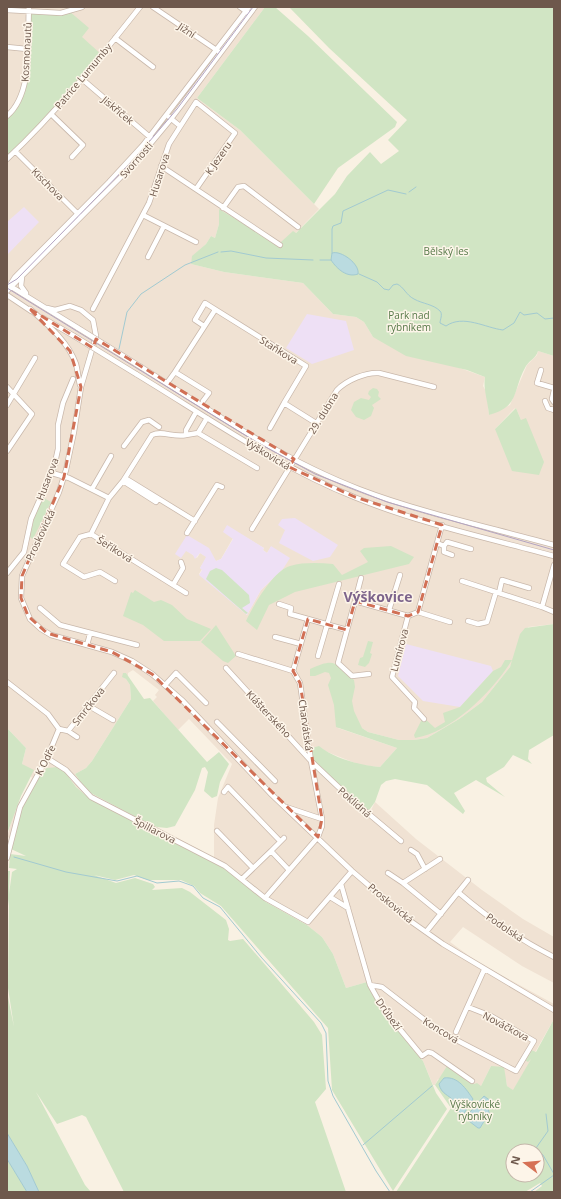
<svg xmlns="http://www.w3.org/2000/svg" width="561" height="1199" viewBox="0 0 561 1199" font-family="'Open Sans',sans-serif">
<rect width="100%" height="100%" fill="#f9f1e3"/>
<!-- residential -->
<path fill="#f0e2d3" fill-rule="evenodd" d="M7,7h258l-68,91 43,32 79,79 -37,38 -62,-37 -1,14 -4,14 -4,-2 -5,8 -13,12 -2,8 33,8 79,11 30,31 23,3 8,5 9,15 112,40 -2,9 4,7 2,22 21,-10 17,-40 10,-10 1,-4 16,5v268l-26,3 -18,40 -28,35 -23,17 -32,19 -13,2h-15l-31,-8 -6,-4h-24l59,20 -17,19 -20,-2 -35,-14 -6,-5 52,64 4,-8 41,37 66,51 41,29 31,18v46l-32,-17 -59,-39 -13,15 29,21 75,41v15l-41,72 -6,-5 -1,-6 -15,-14 -10,20 -43,-7 -3,6h-2l-10,-24 -41,-50 -15,-29 -21,6 -13,-34 -11,-17 -15,-12 -41,-23 -40,-34 -12,-6v-37l4,-27 14,-34 -43,-45 -11,11 -25,-29 4,-4 -2,-2 4,-5 -26,-20 -5,3v3l-2,-3 -3,4 3,2 4,6 1,14 -39,62 -6,7 -11,6 12,17 11,7 23,10 81,43 -1,4 -112,-57 -13,-11 -11,-15 -51,67 -7,-2 6,-22 19,-37 -10,-14 4,-16 -19,-20zM516,408l5,12 -26,9 19,-20zM240,534l24,14 -1,2 4,3 4,-6 12,22 -22,21 -14,25 -48,-41 3,-5 -2,-1 7,-11 -7,-4 -3,5 -11,-8 -3,2 4,-17 29,26 5,-2 12,-21z"/>
<!-- education -->
<path fill="#eee0f5" d="M24,207l15,15 -32,33v-33z
M307,314l39,7 8,29 -42,14 -26,-16z
M295,518l43,27 -8,12 -17,4 -34,-18 6,-13 -7,-5 4,-6z
M227,525l37,23 -1,2 4,3 4,-7 19,12 -7,11 -22,21 -14,25 -48,-40 3,-5 -2,-2 6,-11 -6,-4 -5,6 -2,-4 -7,-4 -5,7 -6,-4 12,-19 22,13 7,13 5,-2 12,-20 -10,-7z
M406,644l85,22 2,5 -33,36 -37,-6 -25,-25z"/>
<!-- green -->
<path fill="#d1e5c4" fill-rule="evenodd" d="M265,7h10l33,29 89,86 -2,5 -57,41 -24,36 -74,-74 -43,-32z
M289,7h265v349l-16,-5c-2,7 -8,9 -12,15 -14,24 -5,40 -37,49 -1,-13 -6,-26 -4,-38l-18,-7 -61,-14 -33,-19 -9,-15 -8,-5 -23,-3 -30,-31 -79,-11 -33,-8 1,-8 14,-12 5,-8 4,2 4,-14v-15l63,38 -1,-5 12,-11 3,2 39,-39 12,-18 23,-24 11,12 18,-13 -11,-11 19,-20 -78,-72z
M69,11l20,17 -7,9 20,18 -20,24 -75,80v-43c24,-20 20,-75 21,-104z
M373,388l4,1 2,3 -1,4 3,3 -9,6 2,3 -3,8 -7,4 -8,-3 -5,-7 3,-8 7,-4 8,2 2,-3 -3,-3 1,-3z
M516,408l5,12 5,-2 18,44 -5,13 -27,-4 -17,-42z
M42,497l9,5 -18,37 -3,-2 4,-19z
M391,546l23,11 -5,7 -114,28 -26,13 -12,25 -11,-9c7,-15 28,-51 44,-55 14,-4 29,-3 43,-2l9,11 26,-13 -8,-11 4,-3z
M216,568l6,2 27,25 1,8 -8,5 6,5 -2,1 -40,-35 4,-8z
M135,590l19,12 7,-2 11,5 15,14 24,10 -11,12h-36l-21,-16 -20,-9 8,-24 2,1z
M554,624v111l-25,15 -1,9 4,5 -19,-9 -9,12 -18,11 1,4 18,15 -29,-17 -22,13 11,18 -2,3 -36,-29 -32,-6 -9,2 -5,4 -6,17 -8,11 -53,-51 -2,-14 7,-2c16,13 41,19 61,21l17,-19 -61,-21 -2,-22 -6,-20 3,-7 -2,-5 -4,-1 -10,4h-5v-7c26,-12 25,-6 44,11l1,7 -3,14 2,10 8,17 6,4 31,8h15l13,-2 32,-19 23,-17 28,-35 10,-33 5,-6z
M216,625l20,31 -8,7 -5,-2 -22,-19z
M368,641l5,1 -3,11 2,1 -3,9 -4,4 -7,-2 2,-7 3,-1z
M505,660h7c-19,31 -60,72 -97,78l-1,-3 9,-18 12,11 10,-6 -2,-9 17,-6 33,-36 8,-4z
M123,673h3l18,26 6,-1 57,64 12,-10 10,12 -9,18 -3,14 -5,2 -8,-7 4,-19 -3,-5 -3,1 -7,22 -20,36 -8,2 -10,-1 -23,-11 -47,-25 -12,-17 11,-6 6,-7 39,-62 -1,-14 -4,-6 -4,-2z
M7,728l19,20 -4,16 12,6 -13,26 -14,38z
M58,767l7,5 11,15 13,11 137,70 40,34 41,23 15,12 11,17 13,34 21,-6 15,29 41,50 13,32 11,16 -54,82 -61,-101 -4,-62 -107,-122 -21,-13 -6,-7 -13,-6h-33l-14,-5 -19,5 -21,-5 22,8 19,-5 18,6 2,3 -3,3 30,-2 8,4 36,28 3,9 -1,11 2,1 13,-2 71,83 8,13 4,54 -11,13 31,90h-222l-38,-75 -4,-2 -25,9 -21,-32 49,93 6,7h-52l-12,-26 -20,-33v-141l7,35 -6,-39 1,-89 -2,14v-42h3l-1,23 3,-22 5,-3 -8,-1 1,-14 16,2 -15,-7 11,-42 21,-36 4,-3z
M554,1019v173h-20l8,-6 -2,-3 -15,9h-129l55,-84 -16,-23 12,-19 27,18 3,-1 4,3 10,-20 13,1 3,19 6,4 18,-31 -3,3 -5,-3 6,-10 7,3zM513,1151h24v24h-24z
M7,1159l20,33h-20z"/>
<!-- water -->
<path fill="#badbe0" stroke="#a2cad1" d="M332,253c9,-3 28,11 26,21 -11,4 -21,-5 -27,-14z
M444,1078c14,-2 22,11 29,21l-10,16c-6,-4 -5,-9 -9,-14 -5,-6 -13,-7 -15,-17z
M484,1096l8,6 -4,3 1,8 -9,15h-2l-13,-10z
M7,1133l20,33 12,26h-12l-20,-33z"/>
<g fill="none" stroke-linecap="round" stroke-linejoin="round">
<!-- stream -->
<path stroke="#a2cad1" stroke-width="1" d="M409,192l7,-5
M221,252l10,-1 35,7 47,2
M332,253v-24l1,-3 8,-3 2,-12 45,-21 18,4
M320,260h11
M359,274l18,8 7,7 5,1 4,-5 4,-1c7,3 9,11 17,15 9,5 19,5 26,12 3,3 0,9 0,12l6,3c17,-12 40,2 57,4l11,-7 6,-11 4,3 13,-2 8,6 9,-1
M119,349l8,-37 14,-18 44,-29 33,-13
M14,857l52,15 51,9 20,-5 20,7 22,-2 14,5 10,12 17,9 41,50 60,66 5,10 2,48 5,15 43,75 14,21
M546,1114l2,17 -12,17 7,7 11,19
M363,1145l69,-59
M530,1192l24,-17"/>
<defs>
<path id="minor" d="M153,7l65,44
M240,7l7,5
M7,10l54,3 21,-6
M115,38l38,29
M7,47l20,2
M82,79l69,59
M51,114l32,31 -11,12
M7,116c27,-23 20,-77 22,-109
M169,117l11,9
M15,151l64,64
M7,159c49,-46 91,-99 133,-152
M161,166l119,79
M223,208l15,-21 6,-1 54,41
M143,215l53,27
M148,257l16,-31
M22,277l-1,9 5,7
M10,286l68,42
M8,288l7,-11 94,-95 34,-37 106,-138
M7,291l124,-124 40,-48 84,-112
M7,295l24,16
M47,308l8,2 15,-4 11,4 12,10 3,16 -15,51 -7,45 -8,38 -7,22 -37,84 -1,22 9,21 11,10 10,6 61,17 20,9 20,13 31,27 87,92 82,78 57,49 34,24 111,66
M30,309c17,15 38,32 46,55 2,7 2,14 4,21
M93,309l56,-106 20,-59 27,-42 39,31 -39,56
M43,318l31,18
M204,326l-9,-6 10,-17 101,63 -22,37 32,20
M141,367c70,44 140,92 218,122 63,24 130,38 195,56
M541,370l-4,13 17,5
M175,372l40,-62
M136,374c71,43 141,92 218,123 64,26 133,41 200,59
M167,383l8,-11 34,21 -6,8
M7,387l25,27 -25,37
M554,390l-2,9 2,3
M545,401l3,7 6,2
M7,405l28,-47
M270,428l14,-25
M198,433l9,-15
M186,435l12,-2 59,35
M124,446l18,-24 7,-2 10,7
M52,473l17,5 40,20
M125,478l70,43
M123,481l33,21 2,-3
M92,489l19,-33
M252,529l85,-139c10,-10 29,-18 42,-17l55,14
M187,533l30,-48 5,2
M91,534l18,-36 14,-17 29,-46c10,-5 22,3 34,0v-5l9,-16
M91,534l95,59
M91,534l-11,3 -17,27 21,13 16,-5 15,9
M437,543l7,3 3,-4 24,7
M444,546v6l8,3
M7,573l17,-21 7,-33 23,-52 4,-18v-24l5,-22 10,-24
M462,581l80,26 12,-42
M173,585l10,-17 -2,-6
M499,593l3,-13 27,8
M355,601l6,-23
M279,604l12,4 -1,6 18,5
M542,607l12,5
M40,608l20,17 77,20
M389,610l11,-35
M418,612l32,10
M408,616l-16,61 23,25 -1,6 10,11
M468,621l10,3 9,-2 9,-30
M347,630l-9,33 14,13 17,-2
M275,637l26,7
M87,645l3,-11
M238,654l55,17 7,12 11,78 11,58v7l-4,11 -53,61
M318,656l21,-72
M226,668l85,93 40,38 50,42
M293,671l15,-52 39,11 8,-29 53,15 10,-4 24,-87
M7,682l41,32 11,15 -12,29 -27,49 -13,51
M166,684l10,-11 30,30
M89,706l24,14
M217,722l58,59
M59,729l9,2 46,-58
M68,731l9,6
M47,758l19,12 25,27 134,69 40,32 43,24 44,-51
M224,792l4,-5 52,54
M286,807l36,12
M217,831l36,37
M284,838l-13,13 18,19
M411,850l6,4 8,15
M388,873l15,10 37,-24
M242,879l29,-28
M403,883l38,31
M341,884l29,101 14,25 38,46 6,-4 4,1 40,28
M458,892c29,25 62,48 96,65
M330,897l18,11
M426,932l42,-52
M370,985l12,2 57,44 77,40 18,-30 -43,-25 -23,-9
M456,1032l28,-62"/>
</defs>
<!-- minor casing -->
<use href="#minor" stroke="#c9b8ab" stroke-width="6"/>
<!-- minor -->
<use href="#minor" stroke="#fff" stroke-width="4.5"/>
<!-- tram -->
<path stroke="#b3a4c1" stroke-width="1" d="M7,285l10,-6 120,-123 40,-47 76,-102
M7,288l246,152 62,34 72,28 167,48"/>
<defs>
<path id="minor-bridge" d="M78,328l63,39
M74,336l62,38"/>
</defs>
<!-- minor-bridge casing -->
<use href="#minor-bridge" stroke="#c9b8ab" stroke-width="6" stroke-linecap="butt"/>
<!-- minor-bridge -->
<use href="#minor-bridge" stroke="#fff" stroke-width="4.5"/>
</g>
<!-- marked area -->
<path fill="none" stroke="#d17055" stroke-width="3" stroke-dasharray="8 5" stroke-linejoin="round" d="M30,309l63,39 3,-9 198,120 -5,8 66,30 87,28 -24,87 -10,4 -53,-15 -8,29 -39,-11 -15,52 7,12 22,136 -4,18 -166,-163 -40,-22 -65,-19 -19,-17 -7,-18 1,-22 42,-99 17,-90 -11,-36z"/>
<g text-anchor="middle" dominant-baseline="central" stroke-width="3" stroke-linejoin="round" paint-order="stroke">
<!-- street labels -->
<g font-size="10" fill="#6e584c" stroke="#fdf5e9">
<text transform="translate(187 30) rotate(34)">Jižní</text>
<text transform="translate(26 52) rotate(-87)">Kosmonautů</text>
<text transform="translate(83 76) rotate(-50)">Patrice Lumumby</text>
<text transform="translate(118 110) rotate(40)">Jiskřiček</text>
<text transform="translate(218 158) rotate(-55)">K Jezeru</text>
<text transform="translate(136 160) rotate(-49)">Svornosti</text>
<text transform="translate(159 175) rotate(-72)">Husarova</text>
<text transform="translate(48 184) rotate(45)">Kischova</text>
<text transform="translate(279 350) rotate(32)">Staňkova</text>
<text transform="translate(323 413) rotate(-58)">29. dubna</text>
<text transform="translate(268 454) rotate(31)">Výškovická</text>
<text transform="translate(47 479) rotate(-69)">Husarova</text>
<text transform="translate(40 535) rotate(-65)">Proskovická</text>
<text transform="translate(115 549) rotate(32)">Šeříková</text>
<text transform="translate(399 650) rotate(-75)">Lumírova</text>
<text transform="translate(88 706) rotate(-52)">Smrčkova</text>
<text transform="translate(269 714) rotate(47)">Klášterského</text>
<text transform="translate(306 725) rotate(82)">Charvátská</text>
<text transform="translate(45 760) rotate(-63)">K Odře</text>
<text transform="translate(355 802) rotate(41)">Poklidná</text>
<text transform="translate(155 830) rotate(27)">Špillarova</text>
<text transform="translate(391 903) rotate(40)">Proskovická</text>
<text transform="translate(505 927) rotate(34)">Podolská</text>
<text transform="translate(389 1014) rotate(55)">Drůbeží</text>
<text transform="translate(506 1026) rotate(28)">Nováčkova</text>
<text transform="translate(441 1030) rotate(32)">Koncová</text>
</g>
<!-- park labels -->
<g font-size="10" fill="#577949" stroke="#fdf5e9">
<text x="446" y="251">Bělský les</text>
<text x="409" y="315">Park nad<tspan x="409" dy="12">rybníkem</tspan></text>
<text x="475" y="1104">Výškovické<tspan x="475" dy="12">rybníky</tspan></text>
</g>
<!-- district labels -->
<g font-size="14" font-weight="bold" fill="#7d648b" stroke="#fdf5e9">
<text x="378" y="596">Výškovice</text>
</g>
</g>
<!-- border -->
<rect width="561" height="1199" fill="none" stroke="#6e584c" stroke-width="16"/>
<!-- north arrow -->
<g transform="translate(525 1163) rotate(286)"><circle r="19" fill="#fdf5e9" stroke="#c4b6aa"/>
<path d="M0-3L7 15L0 10L-7 15Z" fill="#d67155"/>
<text y="-6" font-size="11" font-weight="bold" text-anchor="middle" fill="#6e584c">N</text>
</g>
</svg>
